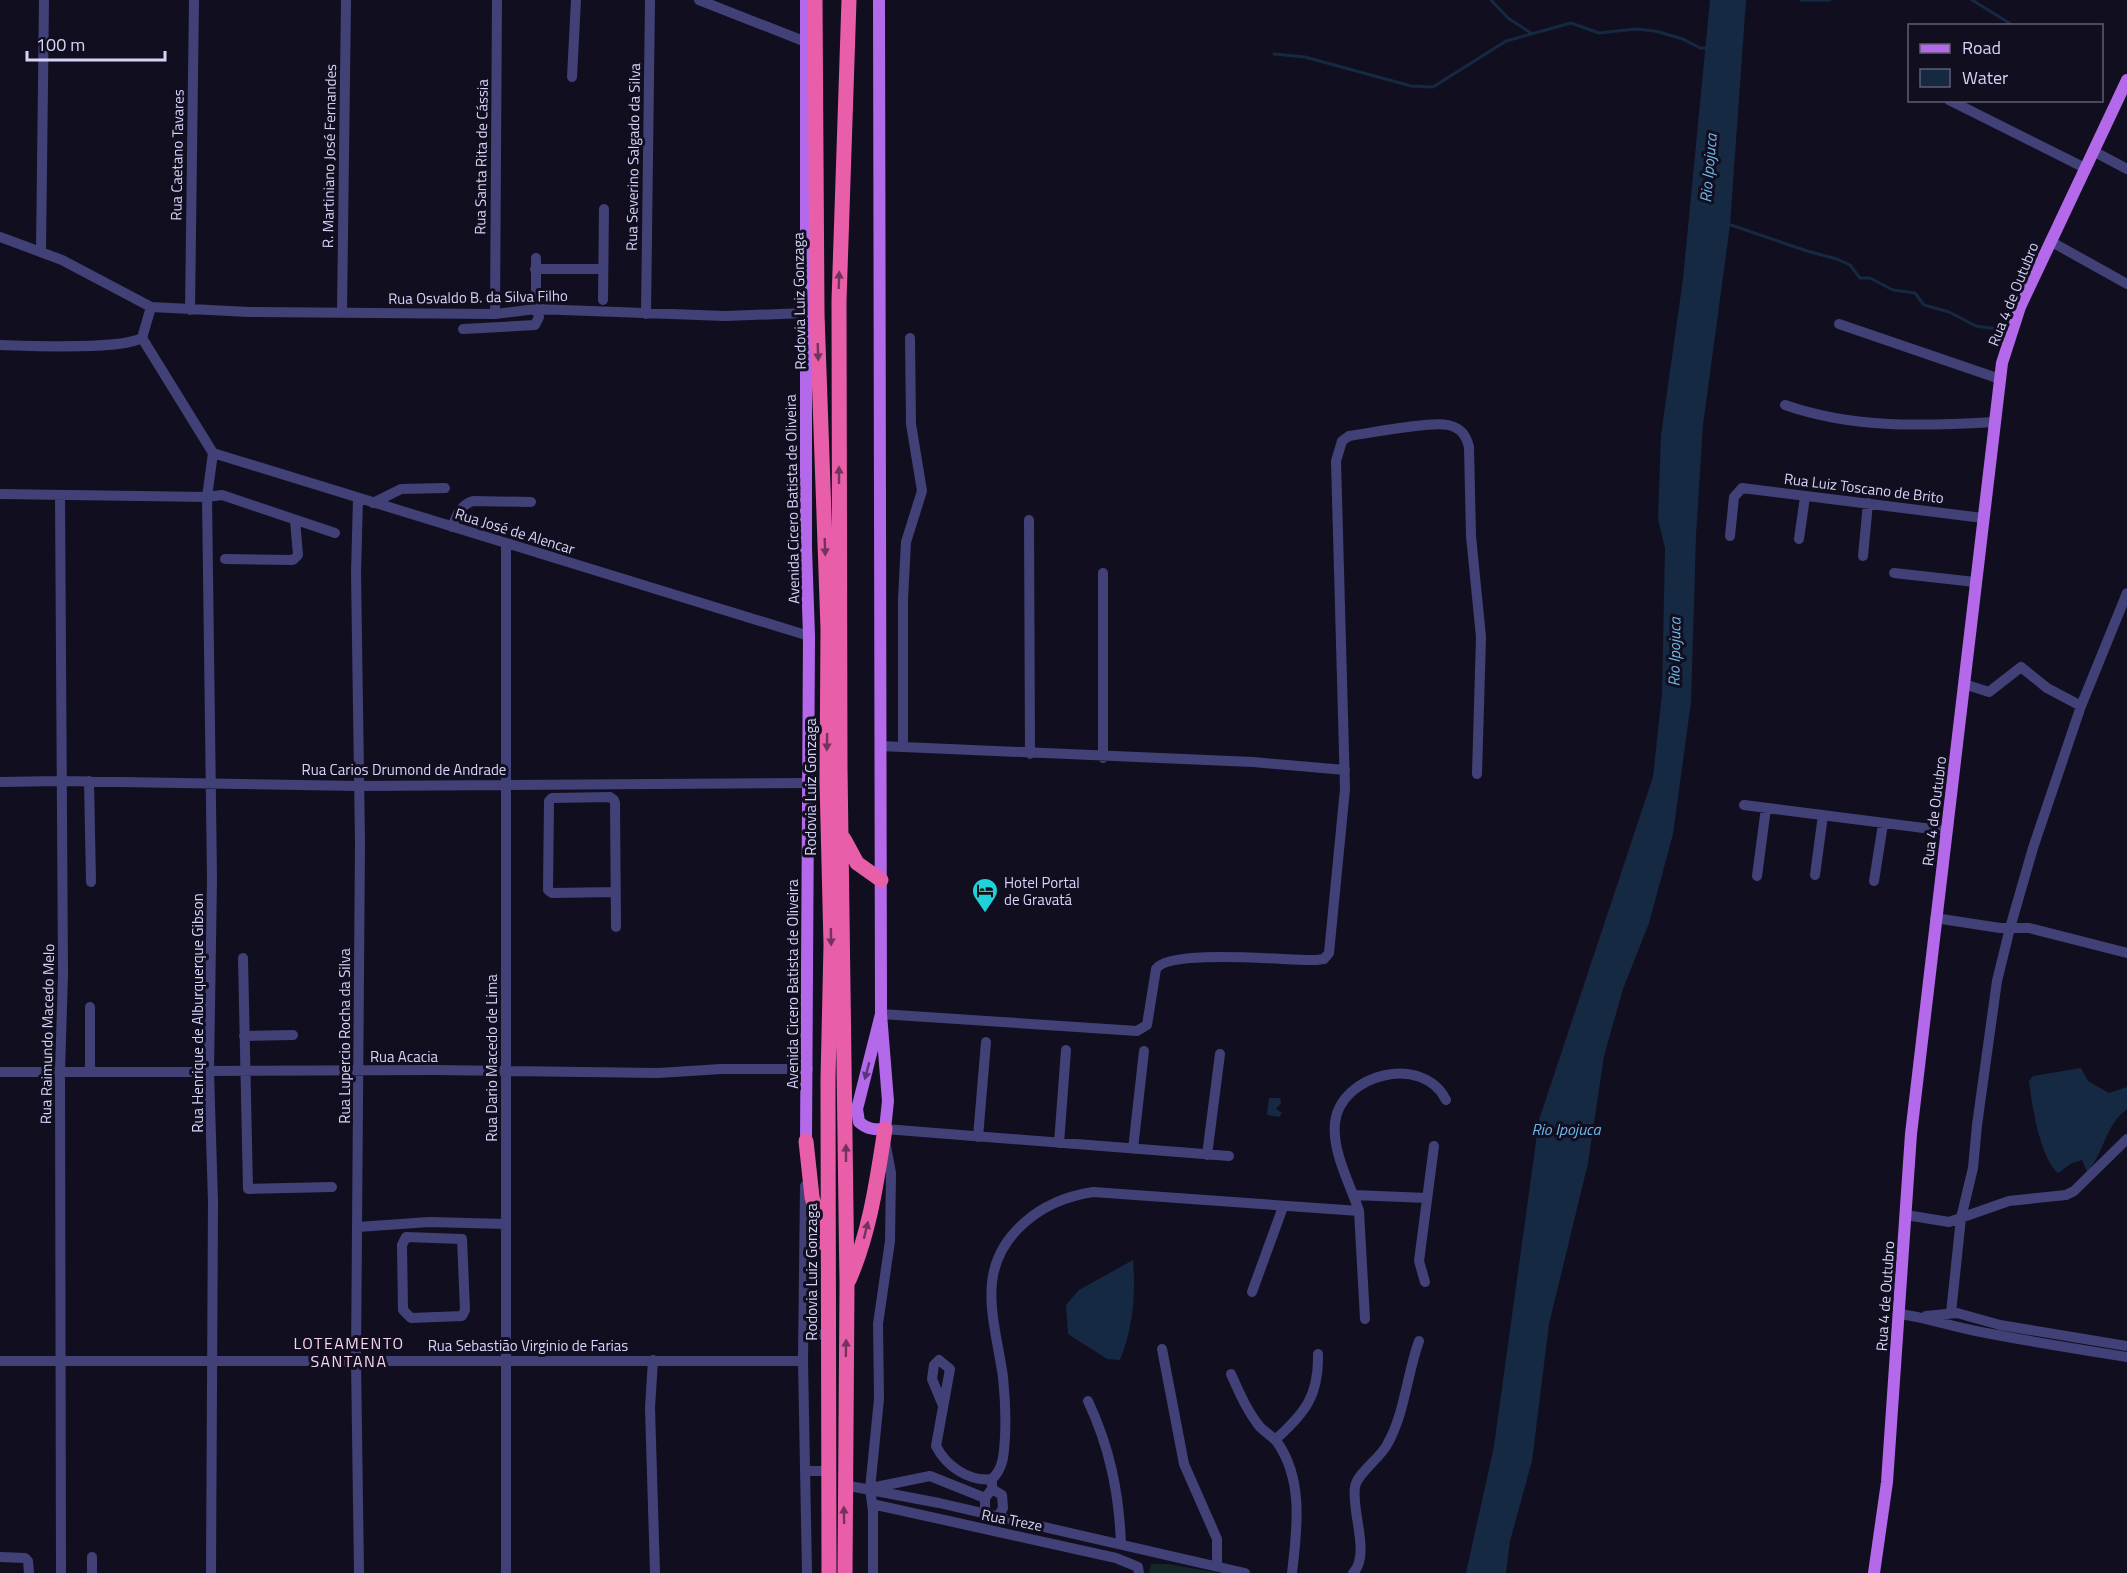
<svg xmlns="http://www.w3.org/2000/svg" width="2127" height="1573" viewBox="0 0 2127 1573" font-family="'Titillium Web',sans-serif">
<rect width="100%" height="100%" fill="#110f1f"/>
<!-- green -->
<path fill="#132826" d="M1151,1564h17l51,9h-70z"/>
<!-- water -->
<path fill="#162943" d="M1710,0h36l-16,225 -27,200 -7,110 -5,167 -18,132 -24,89 -26,66 -19,67 -16,107 -39,161 -17,137 -22,80 -4,32h-40l28,-127 45,-326 114,-343 9,-83 3,-146 -7,-29 3,-84 22,-156z
M2081,1068l7,13 21,12 18,-6v22c-22,16 -23,45 -40,63l-5,-12 -10,3 -14,10c-18,-15 -26,-68 -29,-92l4,-5z
M1269,1098h11l1,5 -5,6 6,4 -3,4 -12,-2z
M1133,1260c3,35 0,67 -13,100l-13,-1 -39,-25 -2,-29 13,-15z"/>
<g fill="none" stroke-linecap="round" stroke-linejoin="round">
<!-- stream -->
<path stroke="#162943" stroke-width="3" d="M1491,0l17,18 23,15
M1801,0h29
M1972,0l42,26
M2095,26l7,-1
M1274,54l31,3 106,29 22,1 73,-46 65,-18 28,10 36,-4 20,2 28,8 17,9h9
M1728,224l79,27 30,8 13,6 10,13h10l23,12 22,3 9,12 25,7 27,14 21,3"/>
<!-- minor -->
<path stroke="#414178" stroke-width="10" d="M699,0l107,42
M572,77l4,-77
M1949,100l136,68
M2093,151l34,18
M0,237l62,23 89,47 98,5 246,2 41,-5 189,7 81,-3
M2050,241l77,43
M41,251l3,-251
M535,269h68
M603,300l1,-91
M151,307l-9,31 71,115
M190,310l4,-310
M342,312l4,-312
M495,314l2,-314
M646,314l4,-314
M1839,324l161,55
M463,329l72,-4 4,-8 -3,-8v-51
M0,345c30,1 120,5 142,-7
M1785,405c69,24 138,21 209,17
M213,453l596,183
M0,494l207,3 15,-2 113,38
M60,495l3,480 -3,96 1,502
M358,498l-2,75 4,269 -4,518 3,213
M373,503l28,-14 44,-1
M1029,520l1,234
M452,527c5,-12 8,-22 21,-26l58,1
M1730,536l4,-39 8,-9 241,30
M1799,539l6,-42
M1863,556l5,-53
M225,559l68,1 5,-5 -3,-35
M1894,573l81,9
M1964,684l25,8 32,-25 26,21 34,18
M880,746l373,16 92,8
M903,747v-148l3,-57 16,-51 -11,-67 -1,-86
M1103,758v-185
M89,781l2,101
M0,782l60,-1 299,5 449,-3
M1744,805l203,26
M1815,875l8,-60
M1757,876l9,-68
M1874,881l9,-57
M615,892l-63,1 -4,-3 1,-89 3,-3 58,-1 4,3 1,3 1,124
M1935,918l65,10h29l98,25
M243,958l5,231 84,-2
M881,1014l256,17 10,-6 9,-56c13,-21 133,-8 160,-9l8,-1 5,-6 16,-164 -9,-328 6,-20 7,-5c21,-3 82,-15 99,-11 13,3 18,10 21,22l2,89 10,101 -4,137
M244,1036l49,-1
M90,1071v-64
M0,1072l435,-2 223,3 63,-4h87
M885,1129l344,27
M978,1137l8,-95
M1059,1143l7,-93
M1133,1149l11,-98
M1207,1155l13,-101
M805,1186l-2,175 4,212
M1354,1195l73,3
M1359,1211c-9,-27 -27,-59 -24,-88 5,-49 88,-70 111,-23
M1906,1215l43,7 60,-21 57,-6 8,-4 53,-52
M358,1227l71,-5 77,2
M406,1237l56,2 3,71 -3,6 -51,2 -8,-8 -1,-65z
M1425,1282l-6,-21 15,-115
M1252,1292l31,-85
M1951,1313l10,-95 12,-50 4,-43 20,-144 13,-53 23,-80 48,-142 46,-113
M1899,1314c26,3 51,12 77,17 50,10 101,18 151,26
M1926,1316l31,-3 43,12 127,21
M804,1334l26,1
M1162,1349l22,115 33,75v27
M653,1360l-3,48 5,165
M0,1361h803
M1231,1374c8,18 16,37 29,53 5,5 12,9 17,15 27,38 20,88 15,131
M1088,1401c22,47 31,92 33,143
M942,1403l-10,-24 2,-14 5,-5 11,9 -14,77c10,20 33,36 56,33
M1275,1440c30,-27 44,-44 43,-86
M806,1471h23
M844,1485l95,18 306,70
M871,1488l59,-12 55,22
M992,1489l10,6 1,13 -6,11
M872,1504l244,54 22,9 1,6
M985,1515v-17l7,-9v-10c12,-11 12,-27 13,-42 1,-20 0,-41 -2,-60 -8,-57 -30,-109 21,-154 20,-18 43,-27 69,-31l266,19 6,108
M0,1557l25,1 3,3 1,12
M92,1557v16
M211,1573l2,-371 -4,-130 3,-194 -5,-381 6,-44
M506,1573v-1029
M873,1573v-62l-3,-22 9,-90 -1,-75 12,-83 1,-68 -6,-32
M1353,1573c18,-18 -2,-62 2,-86 2,-14 26,-29 33,-44 17,-31 19,-69 31,-102"/>
<!-- major -->
<path stroke="#b369ea" stroke-width="12" d="M806,0v548l3,88 -3,505
M879,0l2,1014 7,87 -3,28c-11,1 -18,0 -26,-7l-2,-13 24,-95
M1874,1573l13,-91 24,-348 91,-771 18,-56 107,-227"/>
<!-- highway -->
<path stroke="#e95ea8" stroke-width="15" d="M815,0l2,314 11,315 -1,152 4,164 -3,135 1,493
M844,839l13,24 24,17
M806,1141l6,56 13,47
M849,1280c21,-48 28,-100 36,-151
M845,1573l2,-288 -7,-518 -1,-466 10,-301"/>
</g>
<!-- one-way arrows -->
<defs><path id="oneway-solid" d="M-6-.8H1V-3.2L6.5 0L1 3.2V.8H-6Z" transform="scale(1.5)"/></defs>
<g fill="#72335d">
<use href="#oneway-solid" transform="translate(839 280) rotate(-88)"/>
<use href="#oneway-solid" transform="translate(818 352) rotate(88)"/>
<use href="#oneway-solid" transform="translate(839 475) rotate(-90)"/>
<use href="#oneway-solid" transform="translate(825 547) rotate(88)"/>
<use href="#oneway-solid" transform="translate(827 742) rotate(91)"/>
<use href="#oneway-solid" transform="translate(831 937) rotate(89)"/>
<use href="#oneway-solid" transform="translate(846 1153) rotate(-90)"/>
<use href="#oneway-solid" transform="translate(866 1230) rotate(-76)"/>
<use href="#oneway-solid" transform="translate(846 1348) rotate(-89)"/>
<use href="#oneway-solid" transform="translate(844 1515) rotate(-91)"/>
</g>
<use fill="#5a377a" href="#oneway-solid" transform="translate(867 1071) rotate(105)"/>
<!-- icons -->
<defs>
<symbol id="hotel-pin" viewBox="-11 -11 22 30"><path d="M0 17L-7.5 6A9.5 9.5 0 1 1 7.5 6Z" fill="#1ed1da" stroke="#110f1f"/><path d="M-6-4.5h1.5V1H6V5H4.5V3h-9V5H-6ZM-4 0a1.8 1.8 0 1 1 3.6 0ZM.5 0V-2.5h3Q6-2.5 6 0Z" fill="#111"/></symbol>
</defs>
<g fill-rule="evenodd">
<use href="#hotel-pin" x="970" y="876" width="30" height="40"/>
</g>
<g text-anchor="middle" dominant-baseline="central" stroke-width="6" stroke-linejoin="round" paint-order="stroke">
<!-- street labels -->
<g font-size="15" fill="#d6d3f9" stroke="#110f1f">
<text transform="translate(177 155) rotate(-89)">Rua Caetano Tavares</text>
<text transform="translate(329 156) rotate(-89)">R. Martiniano José Fernandes</text>
<text transform="translate(481 157) rotate(-89)">Rua Santa Rita de Cássia</text>
<text transform="translate(633 157) rotate(-89)">Rua Severino Salgado da Silva</text>
<text transform="translate(2013 294) rotate(-68)">Rua 4 de Outubro</text>
<text transform="translate(478 297) rotate(-1)">Rua Osvaldo B. da Silva Filho</text>
<text transform="translate(799 301) rotate(-91)">Rodovia Luiz Gonzaga</text>
<text transform="translate(1864 488) rotate(7)">Rua Luiz Toscano de Brito</text>
<text transform="translate(792 499) rotate(-91)">Avenida Cicero Batista de Oliveira</text>
<text transform="translate(515 531) rotate(17)">Rua José de Alencar</text>
<text x="404" y="769">Rua Carios Drumond de Andrade</text>
<text transform="translate(810 787) rotate(-90)">Rodovia Luiz Gonzaga</text>
<text transform="translate(1934 811) rotate(-83)">Rua 4 de Outubro</text>
<text transform="translate(792 984) rotate(-90)">Avenida Cicero Batista de Oliveira</text>
<text transform="translate(197 1013) rotate(-90)">Rua Henrique de Alburquerque Gibson</text>
<text transform="translate(47 1034) rotate(-89)">Rua Raimundo Macedo Melo</text>
<text transform="translate(344 1036) rotate(-90)">Rua Lupercio Rocha da Silva</text>
<text x="404" y="1056">Rua Acacia</text>
<text transform="translate(491 1058) rotate(-90)">Rua Dario Macedo de Lima</text>
<text transform="translate(811 1272) rotate(-90)">Rodovia Luiz Gonzaga</text>
<text transform="translate(1885 1296) rotate(-86)">Rua 4 de Outubro</text>
<text x="528" y="1345">Rua Sebastião Virginio de Farias</text>
<text transform="translate(1012 1520) rotate(11)">Rua Treze</text>
</g>
<!-- poi labels -->
<g font-size="15" fill="#d6d3f9" stroke="#110f1f" text-anchor="start">
<text x="1004" y="882">Hotel Portal<tspan x="1004" dy="17">de Gravatá</tspan></text>
</g>
<!-- water labels -->
<g font-size="16" font-style="italic" fill="#6fb8eb" stroke="#110f1f">
<text transform="translate(1708 168) rotate(-85)">Rio Ipojuca</text>
<text transform="translate(1674 652) rotate(-89)">Rio Ipojuca</text>
<text x="1566" y="1129">Rio Ipojuca</text>
</g>
<!-- neighbourhood labels -->
<g font-size="16" letter-spacing="1.5" fill="#f9d5ee" stroke="#110f1f">
<text x="349" y="1343">LOTEAMENTO<tspan x="349" dy="18">SANTANA</tspan></text>
</g>
</g>
<!-- legend -->
<rect x="1908" y="24" width="195" height="78" fill="#110f1f" stroke="#605d76" stroke-width="1.5"/>
<rect x="1920" y="44" width="30" height="9" fill="#b369ea" stroke="#605d76" stroke-width="1.5"/>
<text x="1962" y="54" font-size="18" fill="#d6d3f9">Road</text>
<rect x="1920" y="69" width="30" height="18" fill="#162943" stroke="#605d76" stroke-width="1.5"/>
<text x="1962" y="84" font-size="18" fill="#d6d3f9">Water</text>
<!-- scale -->
<path d="M27 51v9h138v-9" fill="none" stroke="#d6d3f9" stroke-width="3"/>
<text x="36" y="51" font-size="18" fill="#d6d3f9" stroke="#110f1f" stroke-width="4.5" paint-order="stroke">100 m</text>
</svg>
